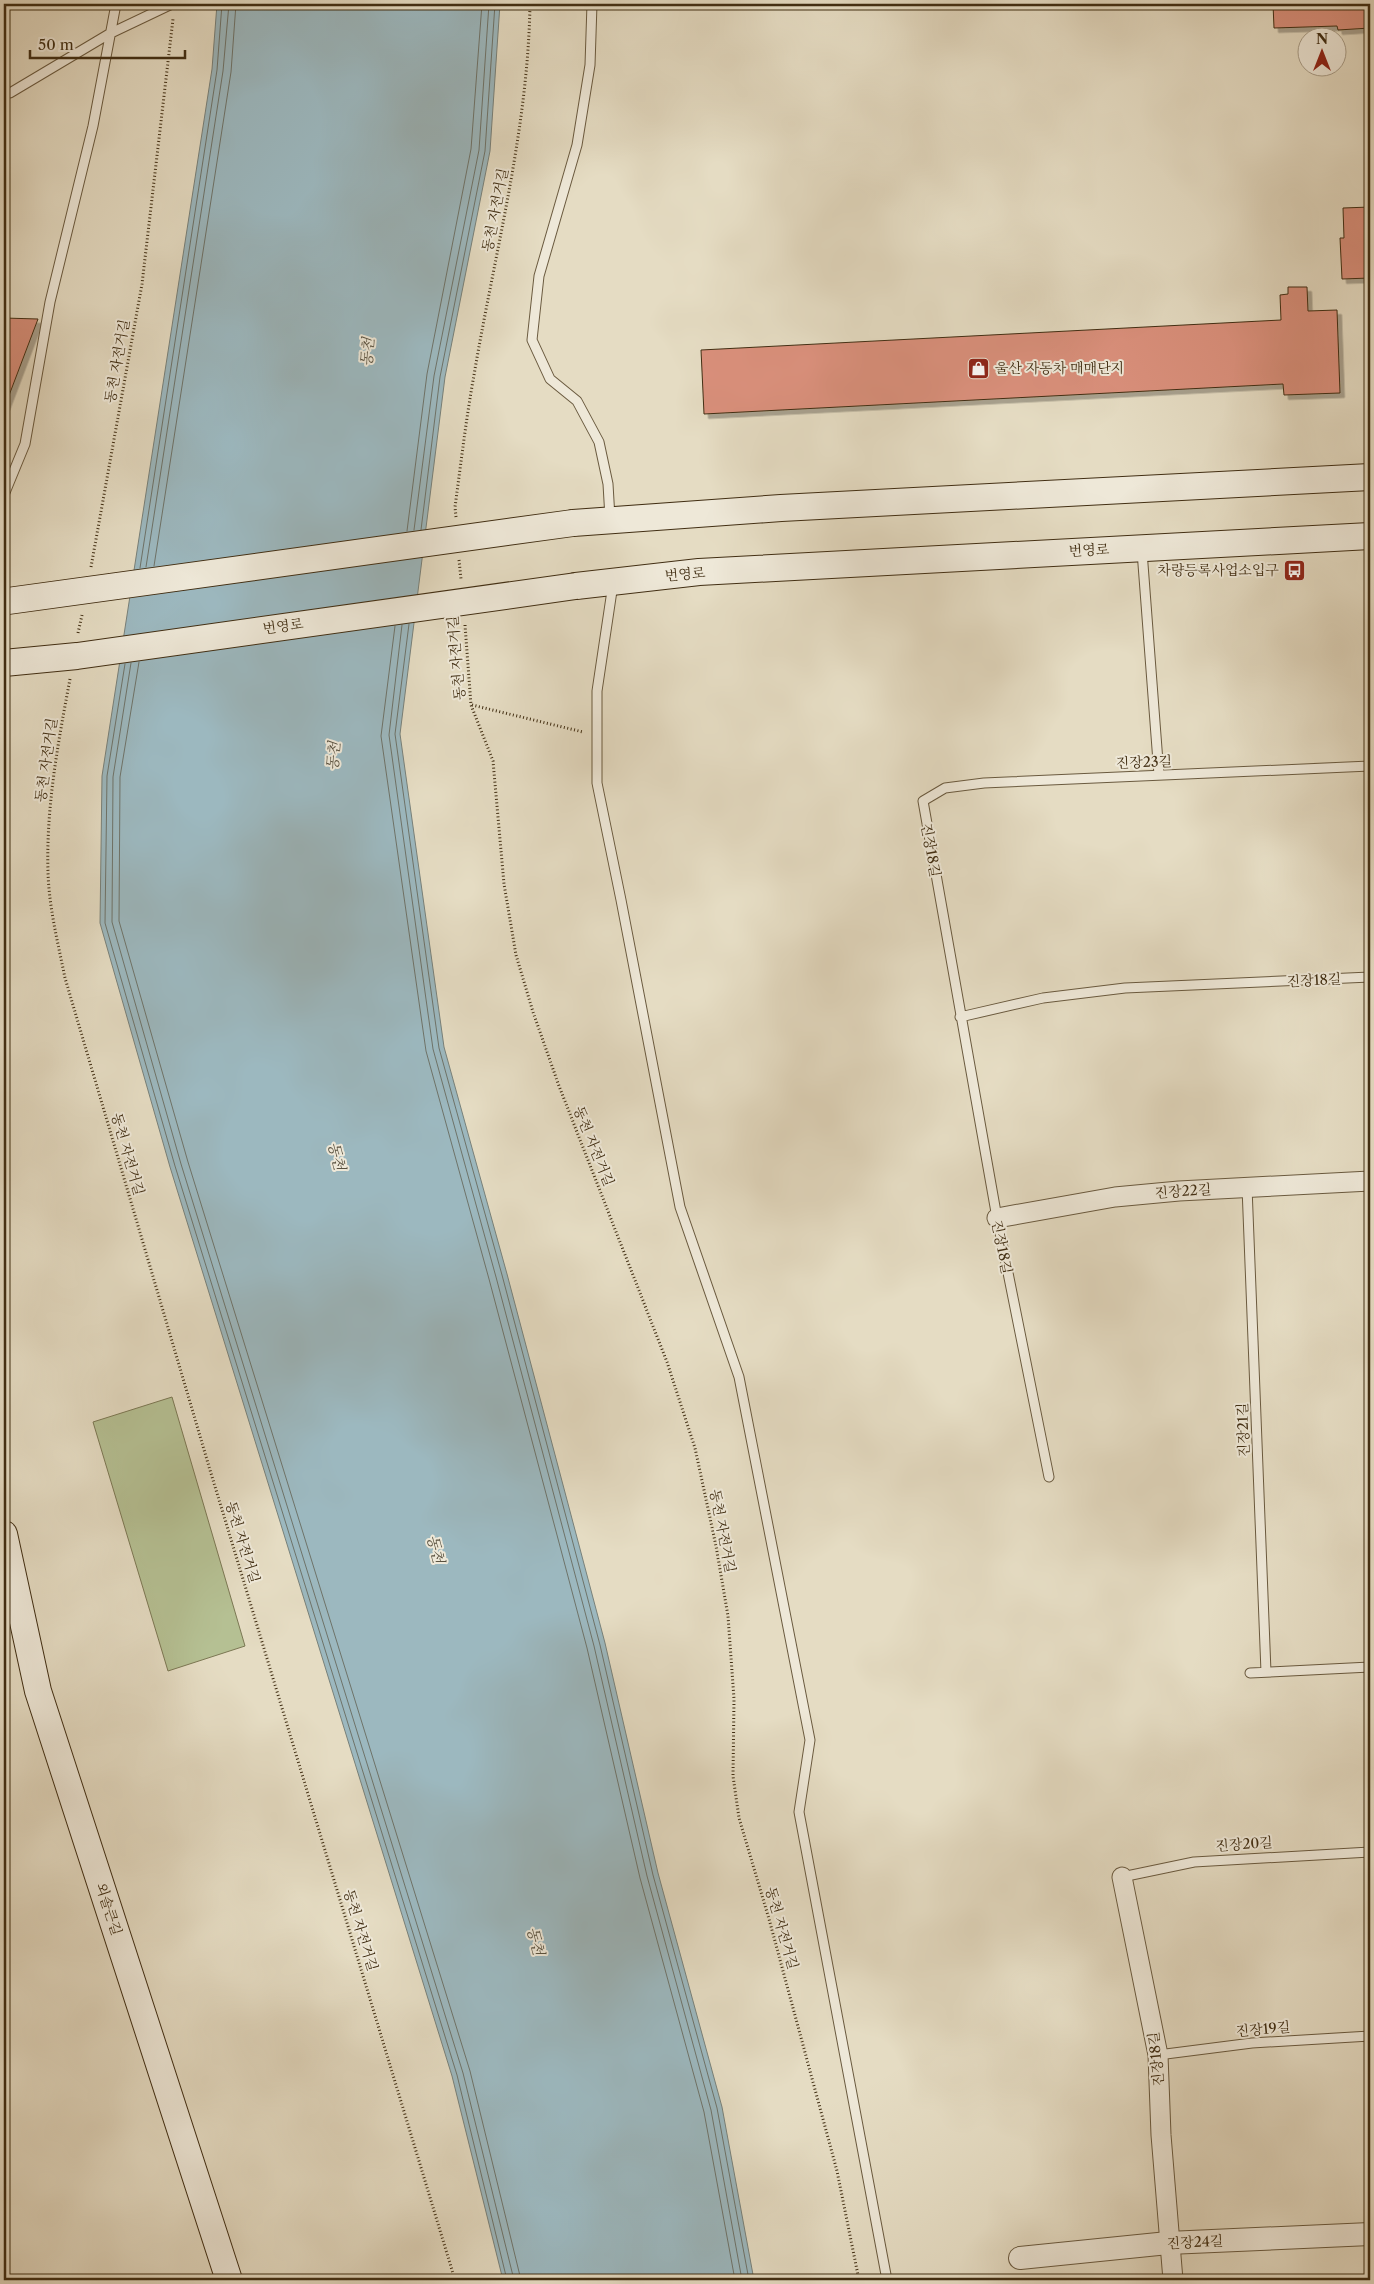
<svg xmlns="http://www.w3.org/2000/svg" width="1374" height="2284" viewBox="0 0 1374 2284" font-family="'Libre Caslon Text','Noto Serif KR',serif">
<defs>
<filter id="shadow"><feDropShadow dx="4.5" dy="4.5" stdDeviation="0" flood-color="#0004"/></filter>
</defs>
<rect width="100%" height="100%" fill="#e5dcc3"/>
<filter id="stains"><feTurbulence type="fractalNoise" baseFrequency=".004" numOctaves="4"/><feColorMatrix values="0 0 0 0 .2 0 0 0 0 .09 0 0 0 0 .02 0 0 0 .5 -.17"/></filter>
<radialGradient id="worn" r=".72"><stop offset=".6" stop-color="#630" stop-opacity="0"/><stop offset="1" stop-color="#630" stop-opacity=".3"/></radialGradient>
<!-- green -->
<path fill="#b5c093" stroke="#7b7753" d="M172,1397l73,249 -77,25 -75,-249z"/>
<!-- water -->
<path fill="#9cb8bf" stroke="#78817a" d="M217,4h283l-10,147 -45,226 -45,357 44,313 63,227 98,369 53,230 64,234 32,173h-251l-51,-204 -282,-909 -70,-244 2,-147 110,-707z"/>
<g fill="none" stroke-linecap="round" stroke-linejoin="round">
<!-- shore -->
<path stroke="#6e7369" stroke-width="1" d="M414,530l20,-154 45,-226 10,-146
M421,530l19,-153 45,-226 10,-147
M407,531l20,-157 44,-225 11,-145
M154,566l77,-494 5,-68
M146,567l77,-496 6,-67
M140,568l77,-498 5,-66
M409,624l-14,110 44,314 63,227 98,370 53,230 64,233 32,172
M402,625l-13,110 44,314 63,228 98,369 53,230 64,234 31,170
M395,626l-14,110 45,315 63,228 98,369 53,230 64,234 31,168
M139,662l-19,115 -1,144 69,241 282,909 51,209
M131,663l-18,114 -1,145 69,242 282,909 51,207
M125,664l-18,112 -2,147 70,243 282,909 50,205"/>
</g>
<!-- building -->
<path fill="#da907c" stroke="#412e13" filter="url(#shadow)" d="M1273,4h97v24l-32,2 -1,-4 -63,2z
M1370,207v71l-28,1 -2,-41h4l-1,-30z
M1288,287h19l1,24 29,-1 3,83 -56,2 -1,-11 -579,30 -3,-64 580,-30 -1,-25 8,-1z
M4,318l34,1 -33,87h-1z"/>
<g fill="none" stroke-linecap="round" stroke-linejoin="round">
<defs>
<path id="service" d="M592,4l-2,61 -13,80 -38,131 -7,64 18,39 27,22 22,41 9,42 2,34
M4,92l6,1 99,-59 63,-30
M4,495l21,-51 25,-142 43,-176 23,-122
M1142,551l17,224
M613,584l-16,107v92l24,117 59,307 59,170 71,363 -11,72 88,468
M960,1017l83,-19 82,-10 245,-11
M1247,1187l19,485
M1049,1477l-52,-259 -74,-417 22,-13 39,-5 386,-17
M1250,1673l120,-6
M1122,1877l72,-15 176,-10
M1158,2055l94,-12 118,-7"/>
<path id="minor" d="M997,1218l118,-21 64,-6 191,-10
M1122,1877l36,178 3,80 12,145"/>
<path id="tertiary" d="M1020,2258l148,-15 202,-9"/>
<path id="secondary" d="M573,523l208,-15 589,-31
M576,586l123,-14 671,-36
M4,1534l34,157 191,589"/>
</defs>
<!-- service casing -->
<use href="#service" stroke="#6a5a3f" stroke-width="11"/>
<!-- minor casing -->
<use href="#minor" stroke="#6a5a3f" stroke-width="21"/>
<!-- tertiary casing -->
<use href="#tertiary" stroke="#6a5a3f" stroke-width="24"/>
<!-- secondary casing -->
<use href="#secondary" stroke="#412e13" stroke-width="28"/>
<!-- path -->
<path stroke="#412e13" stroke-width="3" stroke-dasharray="1 2.5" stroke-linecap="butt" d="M456,517l-1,-10c6,-44 11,-88 19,-132 21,-124 54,-245 56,-371
M459,560l2,19
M91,567l51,-283 31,-265
M465,625l6,80 22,56 11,123 12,71 17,57 26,74 108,276 28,86 21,98 12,70 6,83 -1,77 6,42 30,101 68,252 22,109
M78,633l4,-18
M70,679c-12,64 -24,128 -22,193 1,36 10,71 17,106l145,492 245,810
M472,705l111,27"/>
<!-- service -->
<use href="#service" stroke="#eee8d8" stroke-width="9"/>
<!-- minor -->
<use href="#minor" stroke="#eee8d8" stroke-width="19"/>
<!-- tertiary -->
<use href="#tertiary" stroke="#eee8d8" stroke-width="22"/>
<!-- secondary -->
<use href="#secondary" stroke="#eee8d8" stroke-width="26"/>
<defs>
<path id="secondary-bridge" d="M8,601l565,-78
M4,663l73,-7 499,-70"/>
</defs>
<!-- secondary-bridge casing -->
<use href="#secondary-bridge" stroke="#412e13" stroke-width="28" stroke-linecap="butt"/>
<!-- secondary-bridge -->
<use href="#secondary-bridge" stroke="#eee8d8" stroke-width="26"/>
</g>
<!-- icons -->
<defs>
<symbol id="shop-square" viewBox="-11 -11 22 22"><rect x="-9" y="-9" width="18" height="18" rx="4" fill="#8f2418" stroke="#eee8d8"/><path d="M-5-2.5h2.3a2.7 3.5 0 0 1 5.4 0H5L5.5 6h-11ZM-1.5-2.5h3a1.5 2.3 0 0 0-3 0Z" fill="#fff"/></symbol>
<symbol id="bus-square" viewBox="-11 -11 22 22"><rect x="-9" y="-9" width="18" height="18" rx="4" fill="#8f2418" stroke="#eee8d8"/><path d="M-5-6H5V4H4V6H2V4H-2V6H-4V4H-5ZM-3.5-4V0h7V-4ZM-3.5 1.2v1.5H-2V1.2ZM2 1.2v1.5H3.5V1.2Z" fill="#fff"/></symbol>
</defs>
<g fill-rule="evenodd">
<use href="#shop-square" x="966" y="356" width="25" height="25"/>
<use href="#bus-square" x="1282" y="558" width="25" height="25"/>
</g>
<g text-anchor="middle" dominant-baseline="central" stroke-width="4" stroke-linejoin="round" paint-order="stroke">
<!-- street labels -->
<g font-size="14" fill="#412e13" stroke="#eee8d8">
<text transform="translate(495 210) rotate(-79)">동천 자전거길</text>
<text transform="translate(117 361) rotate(-80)">동천 자전거길</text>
<text transform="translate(1089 550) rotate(-3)">번영로</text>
<text transform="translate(685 574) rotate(-5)">번영로</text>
<text transform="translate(283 626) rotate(-8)">번영로</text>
<text transform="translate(456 658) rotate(-95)">동천 자전거길</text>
<text transform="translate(46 760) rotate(-82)">동천 자전거길</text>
<text transform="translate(1144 762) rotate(-2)">진장23길</text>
<text transform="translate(931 850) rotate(80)">진장18길</text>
<text transform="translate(1314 980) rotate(-3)">진장18길</text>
<text transform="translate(594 1146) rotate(68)">동천 자전거길</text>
<text transform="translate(128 1154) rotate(74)">동천 자전거길</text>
<text transform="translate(1183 1191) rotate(-4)">진장22길</text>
<text transform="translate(1002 1247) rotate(79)">진장18길</text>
<text transform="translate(1243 1430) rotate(-92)">진장21길</text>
<text transform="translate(723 1531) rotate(79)">동천 자전거길</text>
<text transform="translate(243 1542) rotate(73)">동천 자전거길</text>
<text transform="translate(1244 1844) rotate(-4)">진장20길</text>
<text transform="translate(109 1909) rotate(72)">외솔큰길</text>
<text transform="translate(782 1928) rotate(74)">동천 자전거길</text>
<text transform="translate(361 1930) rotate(73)">동천 자전거길</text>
<text transform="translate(1263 2029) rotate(-5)">진장19길</text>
<text transform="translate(1156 2059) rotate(-96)">진장18길</text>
<text transform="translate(1195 2242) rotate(-3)">진장24길</text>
</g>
<!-- poi labels -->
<g font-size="14" fill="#412e13" stroke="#eee8d8" text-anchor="start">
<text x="995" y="368">울산 자동차 매매단지</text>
<text x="1279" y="570" text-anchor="end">차량등록사업소입구</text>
</g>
<!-- water labels -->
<g font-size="15" font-style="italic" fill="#58503e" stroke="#eee8d8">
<text transform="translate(367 352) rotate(-85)">동천</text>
<text transform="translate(333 756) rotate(-85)">동천</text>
<text transform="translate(337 1156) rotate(76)">동천</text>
<text transform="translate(436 1549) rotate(76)">동천</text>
<text transform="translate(536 1941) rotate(76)">동천</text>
</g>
</g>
<!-- margin -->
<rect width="1374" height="2284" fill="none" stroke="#e5dcc3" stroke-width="20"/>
<rect x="5" y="5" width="1364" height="2274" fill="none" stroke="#412e13" stroke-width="2.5"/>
<rect x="10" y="10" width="1354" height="2264" fill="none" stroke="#412e13"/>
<!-- north arrow -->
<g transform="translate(1322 52)"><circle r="24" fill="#eee8d8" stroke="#a99e89"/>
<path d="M0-4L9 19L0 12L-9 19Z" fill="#8f2418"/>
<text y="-8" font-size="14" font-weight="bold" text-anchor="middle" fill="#412e13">N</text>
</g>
<!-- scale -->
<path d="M30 50v8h155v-8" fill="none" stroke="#412e13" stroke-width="2.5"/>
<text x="38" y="50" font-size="15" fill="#412e13" stroke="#eee8d8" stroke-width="4" paint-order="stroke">50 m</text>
<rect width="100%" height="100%" filter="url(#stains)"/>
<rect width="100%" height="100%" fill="url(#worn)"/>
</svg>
